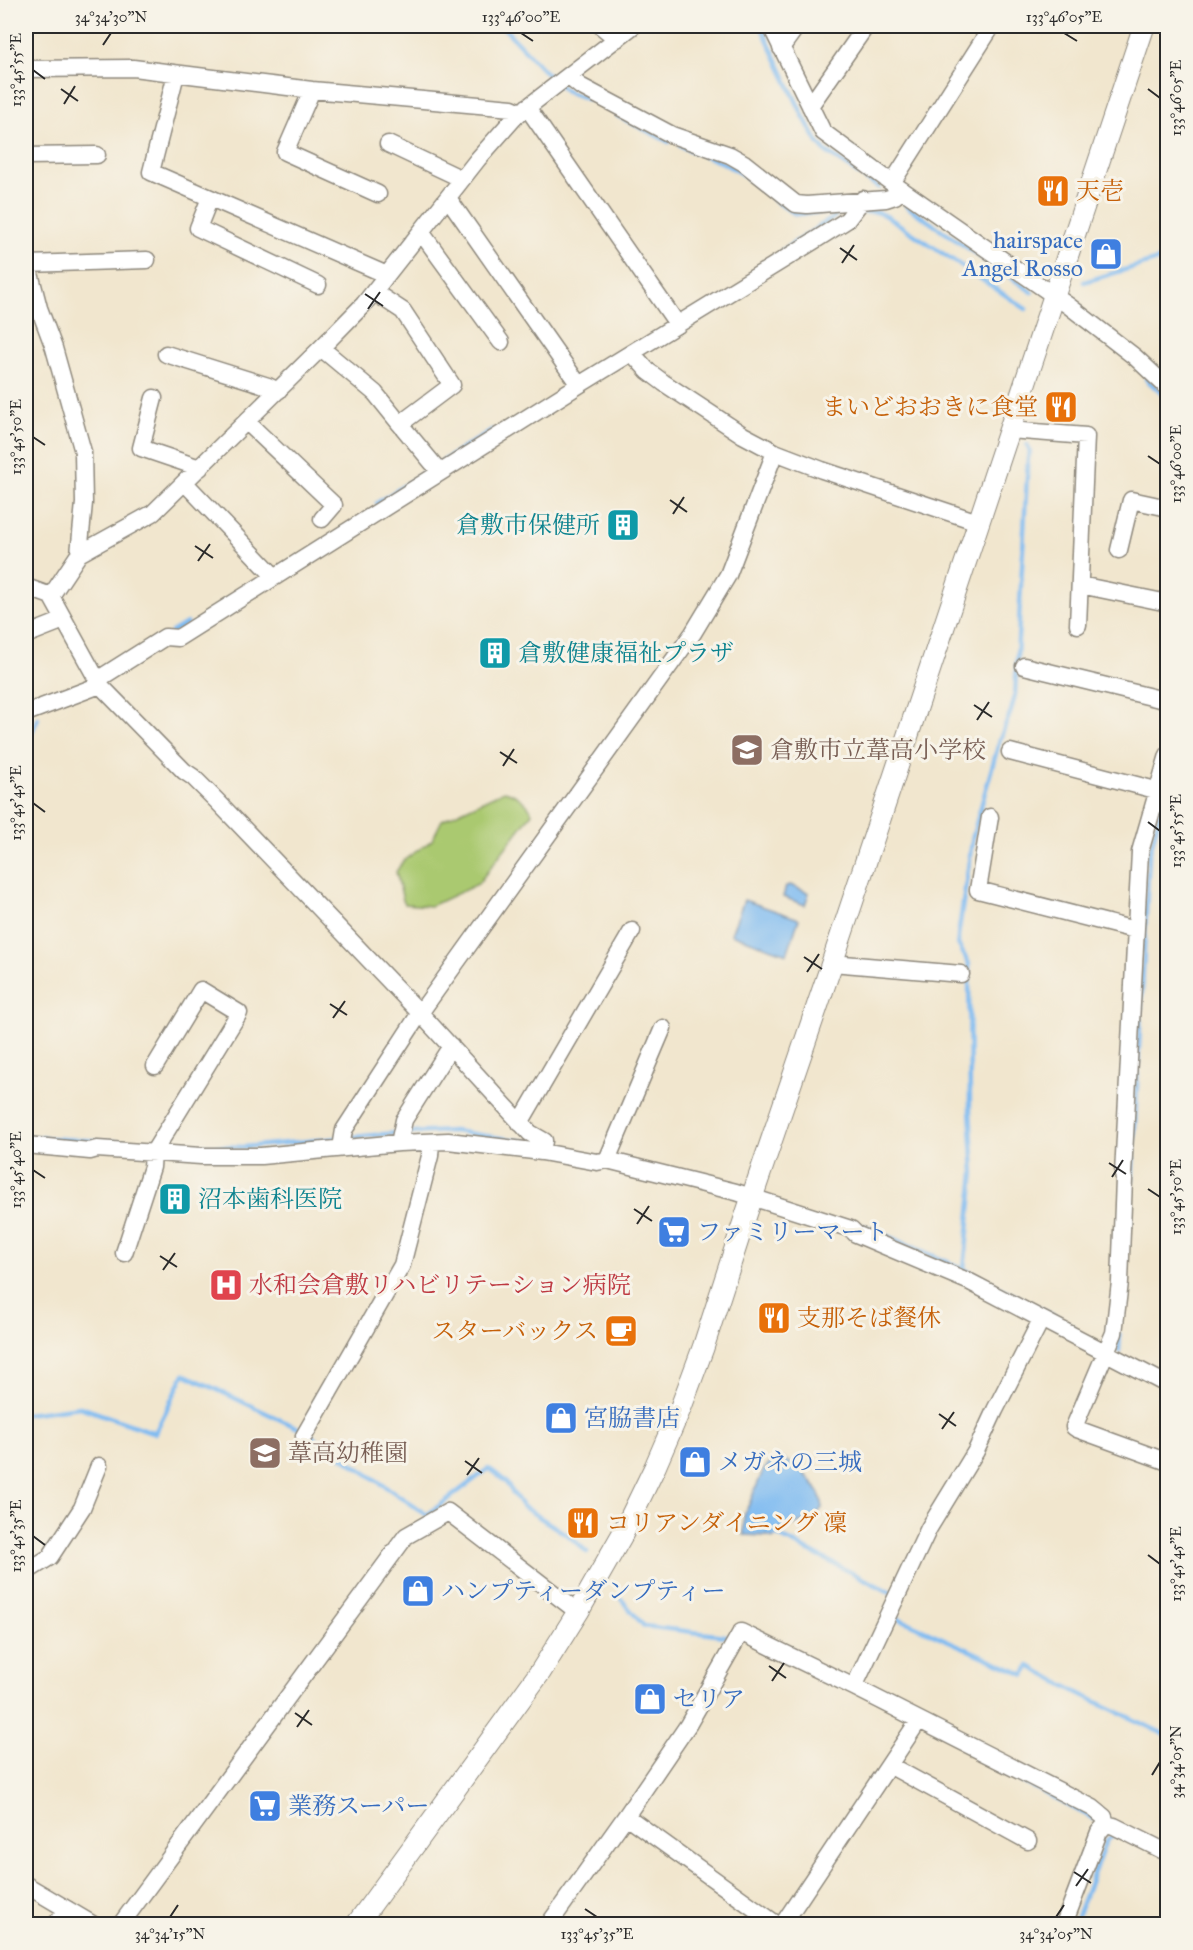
<svg xmlns="http://www.w3.org/2000/svg" width="1193" height="1950" viewBox="0 0 1193 1950" font-family="'IM FELL Great Primer','Noto Serif JP',serif">
<rect width="100%" height="100%" fill="#f7f3e8"/>
<filter id="ink" filterUnits="userSpaceOnUse"><feTurbulence type="fractalNoise" baseFrequency=".0167" numOctaves="2"/><feDisplacementMap in="SourceGraphic" scale="12" xChannelSelector="R" yChannelSelector="G"/><feConvolveMatrix kernelMatrix="1 2 1 2 8 2 1 2 1" color-interpolation-filters="sRGB"/></filter>
<filter id="wash" filterUnits="userSpaceOnUse"><feTurbulence type="fractalNoise" baseFrequency=".008" numOctaves="4" result="noise"/><feDisplacementMap in="SourceGraphic" scale="24" xChannelSelector="R" yChannelSelector="G"/><feGaussianBlur stdDeviation="1.35" result="paint"/><feColorMatrix in="noise" values="0 0 0 0 0 0 0 0 0 0 0 0 0 0 0 0 0 1.4 0 .05"/><feComposite in="paint" operator="in"/></filter>
<g filter="url(#wash)">
<rect width="100%" height="100%" fill="#f1e6ce"/>
<!-- green -->
<path fill="#aac970" stroke="#6a7a4e" stroke-width="1.5" d="M504,791c10,2 25,12 28,22l-54,71 -47,22 -27,-2 -8,-32 7,-11 29,-21 10,-20z"/>
<!-- water -->
<path fill="#7fbbf1" stroke="#55738e" stroke-width="1.5" d="M790,885l19,8 -4,12 -22,-8 3,-11z
M744,900l55,19 -12,35 -56,-20z
M782,1459c19,8 38,27 41,48l-9,10 -37,14 -3,7 -7,-2 -23,-1v-19l19,-45 8,-9z"/>
<g fill="none" stroke-linecap="round" stroke-linejoin="round">
<!-- stream -->
<path stroke="#7fbbf1" stroke-width="4.5" d="M502,26l49,52 15,13 21,8
M761,26l43,92 14,25 7,8 54,37
M618,116l51,26
M680,146l43,17 21,12 39,31 13,8 51,-3
M906,206l126,86
M859,212h18l11,5 138,92
M782,251l52,-34 4,-6
M1084,282l84,-25
M1146,379l22,20
M377,503l115,-73
M172,632l15,-9
M26,704l34,-12
M26,745l12,-27
M405,1133l49,-2 80,12
M26,1137l129,7
M163,1144l80,3 154,-14
M1132,1181l17,-325 14,-55
M864,1226l100,43 108,57
M964,1269l10,-96 -4,-63 -1,-146 -11,-20v-8l15,-101 27,-96 11,-28 4,-16 13,-237 2,-6 -3,-7
M1119,1351l1,-16
M26,1414l54,-7 75,26 29,-59 116,55
M312,1436l115,79 57,-43 4,-3 6,3 11,9 17,25 47,30 18,16
M773,1533l119,60
M621,1599l23,27 89,11
M897,1613l-2,4 130,58 4,-9 51,28 88,42
M996,1768l99,51
M67,1918l9,6
M1074,1924l32,-83 9,-7 4,2"/>
</g>
</g>
<g filter="url(#ink)">
<g fill="none" stroke-linecap="round" stroke-linejoin="round">
<defs>
<path id="minor" d="M601,26l16,13
M771,26l52,106 69,51 177,123 66,51 33,31
M781,48l16,-22
M26,69l107,-1 179,22 200,18 9,4
M176,74l-25,98 236,103
M569,77l11,9 92,49 58,20 14,8 52,41 11,1 79,-6 9,-3 7,-6
M312,90l-27,62 93,42
M810,106l56,-80
M527,107l151,218
M388,144l74,35
M26,156l71,-1
M892,183l100,-157
M210,198l-12,30 120,57
M448,198l131,187
M421,232l80,110
M26,258l13,50 15,40 29,104 1,51 -5,51
M28,264l119,-4
M374,292l29,19 49,74 -52,39 40,48
M321,348l54,45 25,31
M632,353l16,18 16,12 79,52 32,17 47,18 156,52
M166,354l102,32 10,5
M154,398l-13,50 59,20
M247,422l87,83 -12,14
M1009,430l77,6 -8,189
M185,483l90,94
M1119,550l12,-50 37,8
M1080,585l88,18
M26,587l25,9 49,89 84,86 9,6 24,24 203,212 110,120 14,8 -2,11
M51,596l28,-42 74,-41 168,-165 43,-44 114,-145 38,-43 117,-90
M26,635l38,-15
M1024,666l144,35
M97,680l68,-43 13,1 401,-253 238,-146 30,-19 16,-21
M26,713l74,-28
M1010,752l157,41
M1168,755l-28,97 -17,322 1,5 -4,103 -6,51 -40,94 3,2 91,33
M990,817l-12,73 157,40
M832,963l129,11
M520,1123l112,-192
M399,1143l5,-23 47,-74
M26,1145l64,6 7,-2 104,7h60l138,-13 49,-2 94,11 55,10 10,-2 129,32 115,37 5,5 114,48 198,103
M341,1148l3,-18 76,-117 273,-380 35,-58 47,-123
M607,1160l56,-132
M124,1253l28,-86 1,-14 86,-140 -38,-23 -46,76
M304,1436l98,-171 28,-109 1,-14
M26,1572l24,-15 32,-49 17,-42
M854,1687l75,-159 47,-77 19,-41 46,-90
M889,1765l139,76
M626,1816l150,108
M1106,1824l8,2 54,27
M26,1885l66,39
M56,1924l11,-15
M121,1924l285,-388 42,-24 130,100
M549,1924l77,-108 62,-91 53,-93 113,55 239,121 11,9 2,7
M783,1924l136,-204
M1064,1924l35,-92 7,-8"/>
<path id="tertiary" d="M357,1924l184,-253 37,-59 44,-77 33,-68 26,-60 22,-59 44,-136 85,-249 312,-937"/>
</defs>
<!-- minor casing -->
<use href="#minor" stroke="#8e887c" stroke-width="19"/>
<!-- tertiary casing -->
<use href="#tertiary" stroke="#8e887c" stroke-width="23"/>
<!-- minor -->
<use href="#minor" stroke="#fff" stroke-width="16"/>
<!-- tertiary -->
<use href="#tertiary" stroke="#fff" stroke-width="21"/>
</g>
</g>
<!-- ticks -->
<path fill="none" stroke="#2b2b2b" stroke-width="2" d="M521,33l12,8M1064,33l13,8M103,45l8,-12M33,70l12,9M61,89l17,12M1148,89l12,9M64,104l11,-18M840,248l17,12M842,263l12,-18M365,294l18,12M368,309l12,-17M33,437l12,8M1148,456l12,8M670,500l17,12M673,514l11,-17M195,546l18,12M198,561l12,-17M974,705l18,12M977,720l12,-18M500,752l17,11M503,766l11,-17M33,803l12,9M1148,822l12,9M804,957l18,12M807,972l12,-18M330,1004l17,11M333,1018l12,-17M1109,1163l17,11M33,1170l12,8M1112,1177l11,-17M1148,1189l12,8M634,1209l18,12M637,1224l12,-18M160,1256l17,11M163,1270l12,-17M939,1414l17,12M942,1429l12,-17M465,1461l17,12M467,1475l12,-17M33,1536l12,9M1148,1555l12,9M769,1666l17,12M772,1681l12,-18M295,1713l17,12M297,1727l12,-17M1152,1775l8,-13M1074,1872l17,11M1076,1886l12,-17M585,1909l12,8M170,1917l8,-12M1056,1917l8,-12"/>
<!-- icons -->
<defs>
<symbol id="restaurant-square" viewBox="-11 -11 22 22"><rect x="-9" y="-9" width="18" height="18" rx="4" fill="#e8710a" stroke="#f7f3e8"/><path d="M-5-6h1v4h1v-4h1v4h1v-4h1v5L-1.5 .5V6h-2V.5L-5-1ZM5-6V6H3V1.5H1.5Q1.5-4 5-6Z" fill="#fff"/></symbol>
<symbol id="shop-square" viewBox="-11 -11 22 22"><rect x="-9" y="-9" width="18" height="18" rx="4" fill="#3f7fe0" stroke="#f7f3e8"/><path d="M-5-2.5h2.3a2.7 3.5 0 0 1 5.4 0H5L5.5 6h-11ZM-1.5-2.5h3a1.5 2.3 0 0 0-3 0Z" fill="#fff"/></symbol>
<symbol id="building-square" viewBox="-11 -11 22 22"><rect x="-9" y="-9" width="18" height="18" rx="4" fill="#0f9aa8" stroke="#f7f3e8"/><path d="M-4-6H4V6H1V3H-1V6H-4ZM-2.5-4.3h1.7v1.8h-1.7ZM.8-4.3h1.7v1.8H.8ZM-2.5-1h1.7V.8h-1.7ZM.8-1h1.7V.8H.8Z" fill="#fff"/></symbol>
<symbol id="school-square" viewBox="-11 -11 22 22"><rect x="-9" y="-9" width="18" height="18" rx="4" fill="#8d6e63" stroke="#f7f3e8"/><path d="M0-5L7-2L0 1L-7-2ZM-4 1L0 2.5L4 1V4Q0 6-4 4Z" fill="#fff"/></symbol>
<symbol id="supermarket-square" viewBox="-11 -11 22 22"><rect x="-9" y="-9" width="18" height="18" rx="4" fill="#3f7fe0" stroke="#f7f3e8"/><path d="M-6-5.5h2.5l.6 2H6L4.5 2H-2.5L-4.4-4H-6ZM-1.5 3.2a1.3 1.3 0 1 0 .1 0ZM3 3.2a1.3 1.3 0 1 0 .1 0Z" fill="#fff"/></symbol>
<symbol id="hospital-square" viewBox="-11 -11 22 22"><rect x="-9" y="-9" width="18" height="18" rx="4" fill="#e0444e" stroke="#f7f3e8"/><path d="M-5-5h3v3.5h4V-5h3V5h-3V1.5h-4V5h-3Z" fill="#fff"/></symbol>
<symbol id="cafe-square" viewBox="-11 -11 22 22"><rect x="-9" y="-9" width="18" height="18" rx="4" fill="#e8710a" stroke="#f7f3e8"/><path d="M-5.5-4.5H6V0H3Q3 3.5 0 3.5H-2.5Q-5.5 3.5-5.5 0ZM3-3.2v2h1.7v-2ZM-6 4.5H4V6H-6Z" fill="#fff"/></symbol>
</defs>
<g fill-rule="evenodd">
<use href="#restaurant-square" x="1034" y="172" width="38" height="38"/>
<use href="#shop-square" x="1087" y="235" width="38" height="38"/>
<use href="#restaurant-square" x="1042" y="388" width="38" height="38"/>
<use href="#building-square" x="604" y="506" width="38" height="38"/>
<use href="#building-square" x="476" y="634" width="38" height="38"/>
<use href="#school-square" x="728" y="731" width="38" height="38"/>
<use href="#building-square" x="156" y="1180" width="38" height="38"/>
<use href="#supermarket-square" x="655" y="1213" width="38" height="38"/>
<use href="#hospital-square" x="207" y="1266" width="38" height="38"/>
<use href="#restaurant-square" x="755" y="1299" width="38" height="38"/>
<use href="#cafe-square" x="602" y="1312" width="38" height="38"/>
<use href="#shop-square" x="542" y="1399" width="38" height="38"/>
<use href="#school-square" x="246" y="1434" width="38" height="38"/>
<use href="#shop-square" x="676" y="1443" width="38" height="38"/>
<use href="#restaurant-square" x="564" y="1504" width="38" height="38"/>
<use href="#shop-square" x="399" y="1572" width="38" height="38"/>
<use href="#shop-square" x="631" y="1680" width="38" height="38"/>
<use href="#supermarket-square" x="246" y="1787" width="38" height="38"/>
</g>
<g text-anchor="middle" dominant-baseline="central" stroke-width="6" stroke-linejoin="round" paint-order="stroke">
<!-- food labels -->
<g font-size="24" fill="#c56008" stroke="#f7f3e8" text-anchor="start">
<text x="1076" y="191">天壱</text>
<text x="1038" y="407" text-anchor="end">まいどおおきに食堂</text>
<text x="797" y="1318">支那そば餐休</text>
<text x="598" y="1331" text-anchor="end">スターバックス</text>
<text x="606" y="1523">コリアンダイニング 凜</text>
</g>
<!-- shop labels -->
<g font-size="24" fill="#366cbe" stroke="#f7f3e8" text-anchor="start">
<text x="1083" y="240" text-anchor="end">hairspace<tspan x="1083" dy="28">Angel Rosso</tspan></text>
<text x="697" y="1232">ファミリーマート</text>
<text x="584" y="1418">宮脇書店</text>
<text x="718" y="1462">メガネの三城</text>
<text x="441" y="1591">ハンプティーダンプティー</text>
<text x="673" y="1699">セリア</text>
<text x="288" y="1806">業務スーパー</text>
</g>
<!-- culture labels -->
<g font-size="24" fill="#0d838f" stroke="#f7f3e8" text-anchor="start">
<text x="600" y="525" text-anchor="end">倉敷市保健所</text>
<text x="518" y="653">倉敷健康福祉プラザ</text>
<text x="198" y="1199">沼本歯科医院</text>
</g>
<!-- education labels -->
<g font-size="24" fill="#785e54" stroke="#f7f3e8" text-anchor="start">
<text x="770" y="750">倉敷市立葦高小学校</text>
<text x="288" y="1453">葦高幼稚園</text>
</g>
<!-- health labels -->
<g font-size="24" fill="#be3a42" stroke="#f7f3e8" text-anchor="start">
<text x="249" y="1285">水和会倉敷リハビリテーション病院</text>
</g>
</g>
<!-- margin -->
<rect width="1193" height="1950" fill="none" stroke="#f7f3e8" stroke-width="66"/>
<rect x="33" y="33" width="1127" height="1884" fill="none" stroke="#2b2b2b" stroke-width="2"/>
<g font-size="15" text-anchor="middle" fill="#2b2b2b">
<text x="111" y="22">34°34'30"N</text>
<text x="521" y="22">133°46'00"E</text>
<text x="1064" y="22">133°46'05"E</text>
<text transform="translate(16 70) rotate(-90)" y="5">133°45'55"E</text>
<text transform="translate(1176 98) rotate(-90)" y="5">133°46'05"E</text>
<text transform="translate(16 437) rotate(-90)" y="5">133°45'50"E</text>
<text transform="translate(1176 464) rotate(-90)" y="5">133°46'00"E</text>
<text transform="translate(16 803) rotate(-90)" y="5">133°45'45"E</text>
<text transform="translate(1176 831) rotate(-90)" y="5">133°45'55"E</text>
<text transform="translate(16 1170) rotate(-90)" y="5">133°45'40"E</text>
<text transform="translate(1176 1197) rotate(-90)" y="5">133°45'50"E</text>
<text transform="translate(16 1536) rotate(-90)" y="5">133°45'35"E</text>
<text transform="translate(1176 1564) rotate(-90)" y="5">133°45'45"E</text>
<text transform="translate(1176 1762) rotate(-90)" y="5">34°34'05"N</text>
<text x="170" y="1939">34°34'15"N</text>
<text x="597" y="1939">133°45'35"E</text>
<text x="1056" y="1939">34°34'05"N</text>
</g>
</svg>
